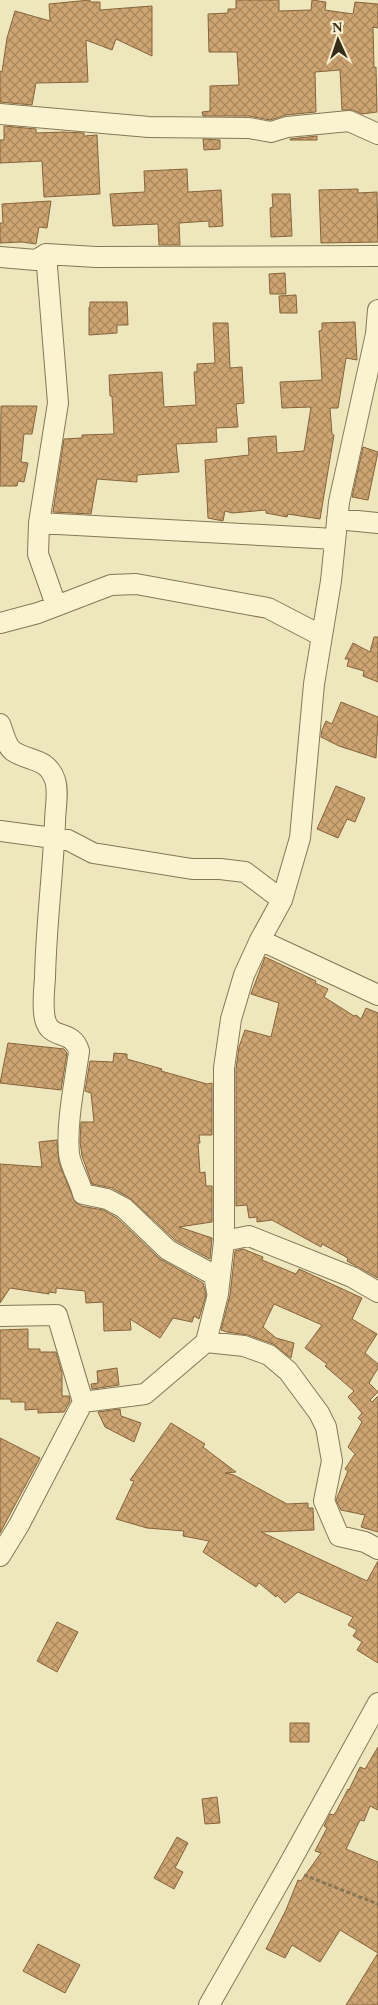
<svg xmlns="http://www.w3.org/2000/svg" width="378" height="2005" viewBox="0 0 378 2005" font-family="'Times New Roman',serif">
<defs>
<pattern id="building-cross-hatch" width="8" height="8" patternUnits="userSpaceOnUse" patternTransform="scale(1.25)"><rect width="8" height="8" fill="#cea572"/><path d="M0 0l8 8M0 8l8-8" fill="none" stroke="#a8875d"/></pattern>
</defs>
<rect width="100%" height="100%" fill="#eee7bd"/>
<!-- building -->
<path fill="url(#building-cross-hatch)" stroke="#86643b" d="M90,0v2h10v8l52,-4v50l-36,-17 -4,11 -26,-10 2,42 -52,1 -4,22 -32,-3v-31l2,1 5,-34 8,-27 35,10 -1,-17z
M236,0h43v11l32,-1 1,-10 14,2 -1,8 28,4 2,-12 23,2v24l-5,-1 1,41 2,-1 1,45 -15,2 -9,-4h-11l-2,-40 -25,2 1,40 -30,3 -16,5 -21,-4h-46l-1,-4 8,-1v-25l29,-1 -2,-33h-28l-1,-38 20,-1v-4h8z
M4,126l32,3v4l28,-1 20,1v3l13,-1 3,59 -56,3 -2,-36 -42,2v-23h4z
M317,136v4h-27v-1z
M203,139l17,1v9l-16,1z
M187,169l1,23 33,-2 2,36 -14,1v-6l-30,2 1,22h-21l-1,-21 -45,2 -3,-32 35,-2 -1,-21z
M358,189v4l19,-1 1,50 -57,1 -2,-53z
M272,194h18l2,42 -21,1 -1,-29 3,-1z
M51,201l-4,27 -8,-1 -3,17 -14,-2 -22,1v-20h3l-1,-19z
M285,273l1,21h-16l-1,-20z
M296,295l1,18h-17l-1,-17z
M90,302h37l1,23h-11v8l-28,2v-28h1z
M355,322l2,38 -11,-2 -8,50h-8l2,26 2,1 -14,84 -32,-5 -1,3 -21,-4v-3l-34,3 -7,-2 -2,10 -15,-3 -3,-58 44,-5 -1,-17 28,-2 1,17 27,-2 7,-44 -29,1 -2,-26 42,-2 -3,-49 3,-1v-7z
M213,323h15l2,45 12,-1 2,36 -8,1 2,23 -22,1 1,14 -41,2 3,28 -42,3v7l-40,-3 -6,35 -38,-2 11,-73 18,-1v-3l32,-1 -2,-38h-2l-1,-21 53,-3 2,35 32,-2 -2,-33h3v-8l18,-1z
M1,406h36l-5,28h-8l-3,28 7,1 -4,19 -6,-1 -1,5h-17z
M363,447l15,5 -10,48 -16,-3z
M374,637h4v45l-15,-6 1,-5 -17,-5 2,-7h-4l8,-16 17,9z
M341,702l37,15 -2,41 -37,-12 -18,-9 1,-7 4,-9 6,3z
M336,786l29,12 -10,24 -8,-3 -9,19 -21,-9z
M265,957l51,24 -1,2 13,6 -4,8 30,19 2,-1 5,4 5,-11 12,5v265l-31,-17 1,-3 -26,-14 -1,3 -49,-27 -15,2v-5l-8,1 -2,-13 -11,1v-137l3,-22 6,-17 26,7 8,-34 -28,-9z
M8,1043l56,6 3,4 -6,37 -61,-7z
M114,1053l13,1v5l35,10 -1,2 46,13 5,-1v52h-13l1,8h-2l2,30 5,-1 1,14h6v36l-33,5 33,11 -2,21 -35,-19 -45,-42 -18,-10 -20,-4 -10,-28 -2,-14 1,-20h13l-3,-29 -6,-2 5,-30 23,1z
M57,1140l2,23 16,39 6,4 22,4 14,8 43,41 43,24 3,12 -7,24 -5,-3 -2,6 -19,-4 -13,20 -30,-19 1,11 -27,1 -1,-29 -17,1 -1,-12 -29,-3v5l-7,-1v2l-39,-6 -10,15v-139l42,3 -3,-25z
M243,1249l20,8 -1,3 34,14 3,-5 63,29 -10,21 25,15 -12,19 13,11v4l-9,15 9,9 -8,8 2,2 6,-6v136l-17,-5 4,-12 -24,-5 -5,-10 12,-29 -3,-2 10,-15 -7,-7 14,-25 -4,-4 4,-5 -14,-16 6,-6 -29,-25 2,-2 -22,-16 17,-23 -48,-21 -11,23 13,11 18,5 -3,15 -18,-14 -25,-9 -21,-3 -6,-2 9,-35 5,-44z
M28,1329v20h12v3h16l6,21v23h7l1,5 -6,11 -26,1v-4l-13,1v-8h-14v-3h-11v-69z
M117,1368l2,17 -27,4 -1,-5 7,-1 -1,-12z
M120,1409l1,7 20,7 -7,19 -29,-15 -7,-15z
M171,1423l34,21 -2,3 33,25 -11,1 9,2 53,29 21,-1v5h5l1,22 -53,2 106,49 11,-20v102l-21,-13 5,-8 -9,-6 4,-6 -9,-5 5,-8 -55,-25 -13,11 -8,-8 -1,2 -17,-14 -3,4 -53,-35 6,-11 -26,-5 1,-5 -37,-3 -31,-9 18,-38 -4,-1z
M0,1438l40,20 -40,75z
M57,1622l21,10 -21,40 -20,-11z
M290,1723h19v19h-19z
M378,1747v63l-8,-4 -6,15 -4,-1 -14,29 32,13v143h-32l32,-52 -38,-23 -20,32 -28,-17 -7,13 -19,-9 20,-39 12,-30 3,1 20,-28 -6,-2 12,-23 -3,-2 6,-12 3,1 3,-3 12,-23 1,1 11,-23 5,2z
M217,1797l3,26 -15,1 -3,-25z
M177,1837l11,6 -13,25 8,4 -9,17 -20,-11z
M38,1944l42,21 -15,28 -42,-22z"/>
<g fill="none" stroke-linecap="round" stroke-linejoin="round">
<defs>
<path id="minor" d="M0,114l149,13 100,1 22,4 16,-5 62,-6 29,13
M46,254l12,149 -19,120 -1,31 18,51
M0,257l36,3 10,-6 50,3 282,-1
M337,519l41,4
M39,523l296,16
M0,623l38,-10 73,-28 25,-1 132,24 54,28
M0,724c3,7 6,22 13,27 16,11 34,6 42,29 4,12 0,30 0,42 -2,52 -9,104 -10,156 -1,11 -2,23 -1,34 2,32 28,14 35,39 -4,31 -13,72 -10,103 2,14 11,27 14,40l24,5 17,9 44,42 46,25 3,17
M0,831l68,9 25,13 99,16h28l25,3 37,28
M260,940l118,55
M224,1241l25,-5 103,41 26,15
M0,1316l57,-1 26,87 62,-8 61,-52 12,-48 6,-53v-173l7,-49 13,-44 16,-35 22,-40 18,-62 14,-154 17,-103 8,-79 37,-168 2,-24
M206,1342l38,4 25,9 19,16 31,42 7,14 6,34 -8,40 15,35 26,6 13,7
M0,1556l19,-31 64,-123
M209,2005l78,-137 91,-165"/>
</defs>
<!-- minor casing -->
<use href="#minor" stroke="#867756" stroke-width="22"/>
<!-- path -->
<path stroke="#867756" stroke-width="3" stroke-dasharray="4 2.5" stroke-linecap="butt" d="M304,1875l74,29"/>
<!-- minor -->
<use href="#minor" stroke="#f9f3d0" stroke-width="20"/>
</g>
<!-- north arrow -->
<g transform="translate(338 40) rotate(357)" stroke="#f6f0cd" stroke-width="4" paint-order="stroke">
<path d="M0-4L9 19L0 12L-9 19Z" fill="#352c1b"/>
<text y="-8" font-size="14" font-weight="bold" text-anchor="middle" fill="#352c1b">N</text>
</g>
</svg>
